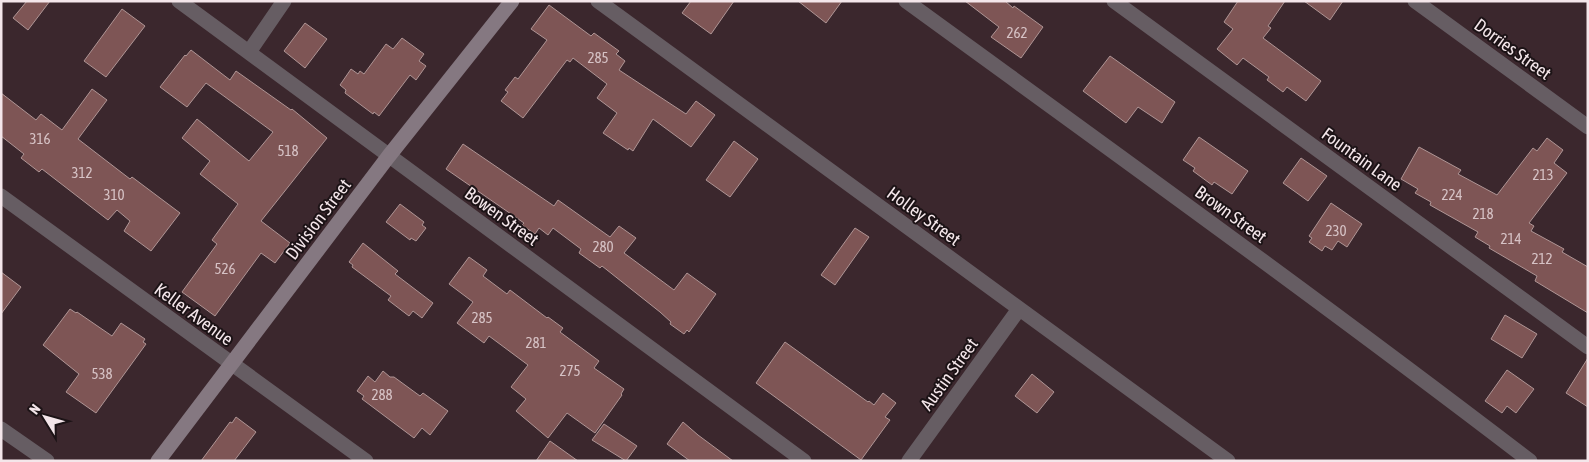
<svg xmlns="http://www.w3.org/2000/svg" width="1589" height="462" viewBox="0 0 1589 462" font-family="'Asap Condensed',sans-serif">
<rect width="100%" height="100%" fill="#3b272d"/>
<!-- building -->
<path fill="#7e5555" stroke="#af9595" d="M27,1h23l-22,29 -15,-12z
M691,1h43l-23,33 -29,-21z
M798,1h44l-16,22z
M965,1h40l8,7 1,-2 29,21 -22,31 -30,-21 8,-10z
M1238,1h47l-17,25 3,2 -8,10 58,43 -15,20 -19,-14 -4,5 -16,-12 2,-3 -26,-19 -6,7 -20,-16 16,-20 -9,-7z
M1304,1h39l-13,19z
M549,5l42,31 3,-3 25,18 -3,3 9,7 -6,9 67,44 10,-13 19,14 -24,32 -38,-28 -20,32 -4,-3 -1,2 -25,-17 14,-20 -20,-15 10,-14 -34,-26 -3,4 -3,-2 -44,58 -22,-17 7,-9 -3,-2 10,-13 3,2 29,-39 -16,-11z
M122,9l23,17 -39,51 -22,-16z
M305,23l22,16 -22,29 -21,-17z
M402,38l22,16 -5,7 7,5 -10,14 -6,-5 -31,41 -5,-4 -1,2 -28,-21 1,-3 -6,-5 11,-16 7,5 2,-3 4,3 22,-30 7,5z
M191,50l39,30 6,-9 55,39 1,-1 35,29 -66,83 29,22 -15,20 -14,-10 -46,63 -33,-24 35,-48 -5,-4 26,-36 -38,-30 10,-13 -28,-23 15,-19 52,42 24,-29 -67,-49 -19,24 -27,-20 25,-32 1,1z
M1110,56l65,46 -13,21 -24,-16 -12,16 -43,-32z
M92,89l15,11 -29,39 52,40 2,-2 48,36 -29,38 -27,-20 6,-10 -13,-11 -9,10 -66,-51 -3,3 -18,-14 3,-4 -23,-18v-43l35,27 5,-6 21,16z
M1199,137l49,34 -16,23 -18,-12 -2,3 -19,-14 2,-3 -12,-8z
M1547,138l16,12 -9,13 13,10 -38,50 5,3 -3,5 33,18 -2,3 26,15v46l-53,-32 2,-5 -48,-28 1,-2 -15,-9 3,-5 -48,-27 1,-3 -16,-9 3,-4 -17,-10 18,-32 42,23 -3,4 39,21 36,-47 4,3z
M734,141l24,18 -28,38 -24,-17z
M463,144l91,62 4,-6 52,37 9,-11 17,12 -12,15 50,37 13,-17 29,21 -27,38 -2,-2 -3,4 -14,-10 1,-2 -11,-10 -58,-46 -2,2 -21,-15 2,-4 -28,-21 -5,7 -9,-7 -4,6 -13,-9 2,-2 -78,-54z
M1301,158l26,18 -19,25 -25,-18z
M1331,203l31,21 -15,23 -9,-6 -6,9 -7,-4 -3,5 -13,-9 3,-4 -3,-2z
M400,204l24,18 -2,3 4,3 -10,13 -5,-3 -1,2 -24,-18z
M855,228l14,9 -34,48 -14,-10z
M363,243l35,28 -3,3 38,29 -11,15 -9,-7 -4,5 -21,-16 3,-4 -39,-29 1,-2 -4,-3z
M469,257l18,13 -4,6 24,18 3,-4 37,28 1,-1 15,11 -3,4 39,29 -5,7 30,21 -3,5 1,1 -27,38 -28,-20 -19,25 -32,-27 10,-12 -15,-12 17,-22 -39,-29 -5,7 -27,-20 16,-21 -24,-18z
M1,272l20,15 -20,27z
M70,309l6,4 1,-1 35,24 9,-13 24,16 -2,3 3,2 -50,69 -30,-21 13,-18 -36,-29z
M1505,315l32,19 -15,24 -31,-19z
M785,342l83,60 1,-1 5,4 9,-12 13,10 -11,14 5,3 -29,40 -105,-77z
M1588,358v49l-22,-14z
M1507,370l27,19 -18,24 -9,-7 -5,7 -17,-12z
M383,371l7,6h4l26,19 3,-3 25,18 -18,24 -8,-7 -8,10 -52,-39 2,-3 -7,-5 11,-15 7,6z
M1032,374l22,18 -17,21 -22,-17z
M236,417l20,15 -22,29h-33l29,-39 2,1z
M683,422l15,13 35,26h-43l-23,-17z
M604,424l33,22 -11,15 -34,-21z
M550,441l28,20h-42z"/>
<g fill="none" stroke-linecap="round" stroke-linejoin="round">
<!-- street -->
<path stroke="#665d63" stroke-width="15" d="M179,1l625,460
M598,1l630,460
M906,1c209,152 419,303 624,460
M1114,1l474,346
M1415,1l173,126
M249,52l35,-51
M1,196l365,265
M1,429l46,32
M909,461l110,-152"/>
<!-- secondary -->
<path stroke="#857881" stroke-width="15" d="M158,461l230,-304 124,-156"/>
</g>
<g text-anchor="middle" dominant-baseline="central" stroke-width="4" stroke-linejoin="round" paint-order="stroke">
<!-- number labels -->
<g font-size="15" fill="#d6c2c5">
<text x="1017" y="32">262</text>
<text x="598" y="57">285</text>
<text x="40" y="138">316</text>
<text x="288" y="150">518</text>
<text x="82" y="172">312</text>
<text x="1543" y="174">213</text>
<text x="114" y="194">310</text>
<text x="1452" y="194">224</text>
<text x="1483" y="213">218</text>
<text x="1336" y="230">230</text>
<text x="1511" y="238">214</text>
<text x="603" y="246">280</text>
<text x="1542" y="258">212</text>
<text x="225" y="268">526</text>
<text x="482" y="317">285</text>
<text x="536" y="342">281</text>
<text x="570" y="370">275</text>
<text x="102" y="373">538</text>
<text x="382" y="394">288</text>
</g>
<!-- street labels -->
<g font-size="18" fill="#f4e6ea" stroke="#1c1316">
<text transform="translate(1513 49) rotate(36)">Dorries Street</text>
<text transform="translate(1362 159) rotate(36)">Fountain Lane</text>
<text transform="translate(1231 214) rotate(36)">Brown Street</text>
<text transform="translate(502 216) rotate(36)">Bowen Street</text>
<text transform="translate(924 216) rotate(36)">Holley Street</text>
<text transform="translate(318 219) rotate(-53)">Division Street</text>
<text transform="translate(194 314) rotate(36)">Keller Avenue</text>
<text transform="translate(949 374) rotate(-54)">Austin Street</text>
</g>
</g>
<!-- border -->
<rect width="1589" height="462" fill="none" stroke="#f4e6ea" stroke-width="5"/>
<!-- north arrow -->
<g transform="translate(45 417) rotate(307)" stroke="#1c1316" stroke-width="4" paint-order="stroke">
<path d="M0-4L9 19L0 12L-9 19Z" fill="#f4e6ea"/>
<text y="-8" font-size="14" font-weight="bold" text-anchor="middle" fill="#f4e6ea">N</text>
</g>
</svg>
